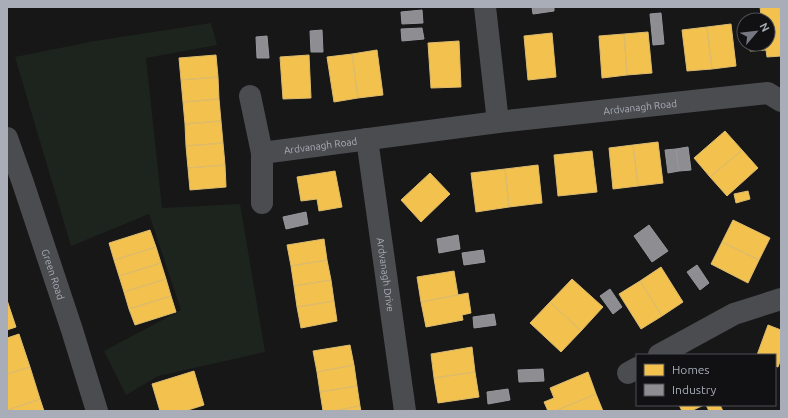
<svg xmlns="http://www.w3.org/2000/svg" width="788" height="418" viewBox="0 0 788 418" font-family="Ubuntu,sans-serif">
<rect width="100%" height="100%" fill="#171717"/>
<!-- green -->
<path fill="#1d241e" d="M211,23l6,22 -71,13 16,150 78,-4 25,148 -107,24 -32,19 -22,-44 77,-41 -32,-96 -78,32 -56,-189 80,-16z"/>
<!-- homes -->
<path fill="#f2c14e" stroke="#dcbb6e" d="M760,7h20v7h1v42l-14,1 -1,-7 -16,1v-7h18v-24h-20v-4l13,-1z
M731,24l5,42 -24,3 -5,-42z
M707,27l5,42 -25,2 -5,-41z
M648,32l4,41 -25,2 -3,-41z
M552,33l4,44 -28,3 -4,-44z
M624,34l3,41 -25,3 -3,-42z
M459,41l2,46 -30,1 -3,-45z
M377,50l6,45 -25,3 -6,-44z
M352,54l6,44 -24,4 -7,-45z
M216,55l2,22 -37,3 -2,-22z
M309,55l2,43 -28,1 -3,-42z
M218,77l1,22 -36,3 -2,-22z
M219,99l2,22 -36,3 -2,-22z
M221,121l2,22 -37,3 -1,-22z
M725,131l17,19 -32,27 -16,-19z
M658,142l5,41 -25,3 -5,-41z
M223,143l2,22 -37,3 -2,-22z
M633,145l5,41 -25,3 -4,-41z
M742,150l16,18 -31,28 -17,-19z
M592,151l5,41 -39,4 -4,-41z
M225,165l1,22 -36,3 -2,-22z
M538,165l4,38 -33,4 -4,-38z
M505,169l4,38 -33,5 -5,-39z
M335,171l7,36 -23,4 -2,-12 -16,2 -4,-24z
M430,173l20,21 -29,28 -20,-22z
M748,191l2,8 -14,4 -2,-9z
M733,220l37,18 -11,22 -37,-18z
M150,230l6,17 -42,13 -5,-17z
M324,239l3,21 -36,6 -4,-21z
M722,242l37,18 -11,23 -37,-19z
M156,247l5,16 -42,13 -5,-16z
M327,260l4,20 -37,6 -3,-20z
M161,263l5,16 -42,13 -5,-16z
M661,267l22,35 -21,14 -22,-35z
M454,271l4,24 -37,7 -4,-25z
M166,279l5,17 -42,13 -5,-17z
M572,279l31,28 -22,24 -31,-29z
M331,280l3,21 -37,6 -3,-21z
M640,281l22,35 -21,13 -22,-35z
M468,293l3,20 -9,2 1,5 -37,7 -5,-25z
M171,296l5,16 -41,13 -6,-16z
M7,300l9,27 -9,3z
M334,301l3,20 -36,7 -4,-21z
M550,302l31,29 -20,21 -31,-29z
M768,325l13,5v29l-3,8 -3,-1v-11h-18z
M19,334l11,33 -23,7v-36z
M350,345l4,20 -37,7 -4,-21z
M472,347l3,25 -41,6 -3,-24z
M354,365l3,21 -37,6 -3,-20z
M30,367l10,32 -32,11 -1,-4v-32z
M194,371l10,34 -19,6h-25l-8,-27z
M475,372l4,25 -41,6 -4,-25z
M588,372l8,22 -41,17h-7l-4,-9 10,-4 -4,-10z
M357,386l3,20 -27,5h-10l-3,-19z
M596,394l7,17h-48z
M40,399l4,12h-35l-1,-1z
M679,405h25l-13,6h-9z
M706,405h14l3,6h-14z
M360,406l1,5h-28z"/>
<!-- industry -->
<path fill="#8d8d92" stroke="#95979d" d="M532,7h22v4l-21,3z
M422,10l1,13 -21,1 -1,-12z
M661,13l3,31 -11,1 -3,-31z
M422,28l2,11 -22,2 -1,-12z
M322,30l1,22h-12l-1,-21z
M267,36l2,22h-12l-1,-21z
M688,147l3,23 -12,1 -3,-22z
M676,149l3,22 -11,2 -3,-23z
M306,212l2,12 -22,5 -3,-12z
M649,225l19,26 -16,11 -18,-26z
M458,235l2,14 -21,4 -2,-14z
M483,250l2,12 -21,3 -2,-12z
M697,265l12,18 -9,7 -13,-18z
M610,289l12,18 -9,7 -13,-18z
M494,314l2,11 -22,3 -1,-11z
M543,369l1,12 -25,1 -1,-12z
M508,389l2,11 -22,4 -1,-12z"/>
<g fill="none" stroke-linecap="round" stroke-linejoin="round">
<!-- minor -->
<g stroke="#4b4c50" stroke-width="22">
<path d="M485,7l13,115"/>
<path d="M250,96l12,57v50"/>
<path id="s1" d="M7,138l16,45 49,147 25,81"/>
<path id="s2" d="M367,139l38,272"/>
<path id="s3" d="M262,153l236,-31 270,-29 13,8"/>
<path d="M659,355l75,-41 47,-15"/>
<path d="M628,373l9,-5"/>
</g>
</g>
<g text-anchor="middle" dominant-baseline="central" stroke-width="4" stroke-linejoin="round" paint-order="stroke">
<!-- street labels -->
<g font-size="10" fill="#a8adb8" stroke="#111113">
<text stroke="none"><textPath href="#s3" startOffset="381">Ardvanagh Road</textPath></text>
<text stroke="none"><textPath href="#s3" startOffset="59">Ardvanagh Road</textPath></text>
<text stroke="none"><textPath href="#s1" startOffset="144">Green Road</textPath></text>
<text stroke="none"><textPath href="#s2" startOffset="137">Ardvanagh Drive</textPath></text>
</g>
</g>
<!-- border -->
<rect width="788" height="418" fill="none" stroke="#a8adb8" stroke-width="16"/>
<!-- legend -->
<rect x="636" y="354" width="140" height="52" fill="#111113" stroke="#4d4f55"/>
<rect x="644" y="364" width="20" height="12" fill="#f2c14e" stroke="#4d4f55"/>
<text x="672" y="374" font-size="12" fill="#a8adb8">Homes</text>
<rect x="644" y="384" width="20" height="12" fill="#8d8d92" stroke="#4d4f55"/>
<text x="672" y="394" font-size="12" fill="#a8adb8">Industry</text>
<!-- north arrow -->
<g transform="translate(756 32) rotate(62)"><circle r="19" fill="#111113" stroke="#4d4f55"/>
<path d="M0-3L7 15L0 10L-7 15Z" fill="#757880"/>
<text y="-6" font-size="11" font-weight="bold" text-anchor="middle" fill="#a8adb8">N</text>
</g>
</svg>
